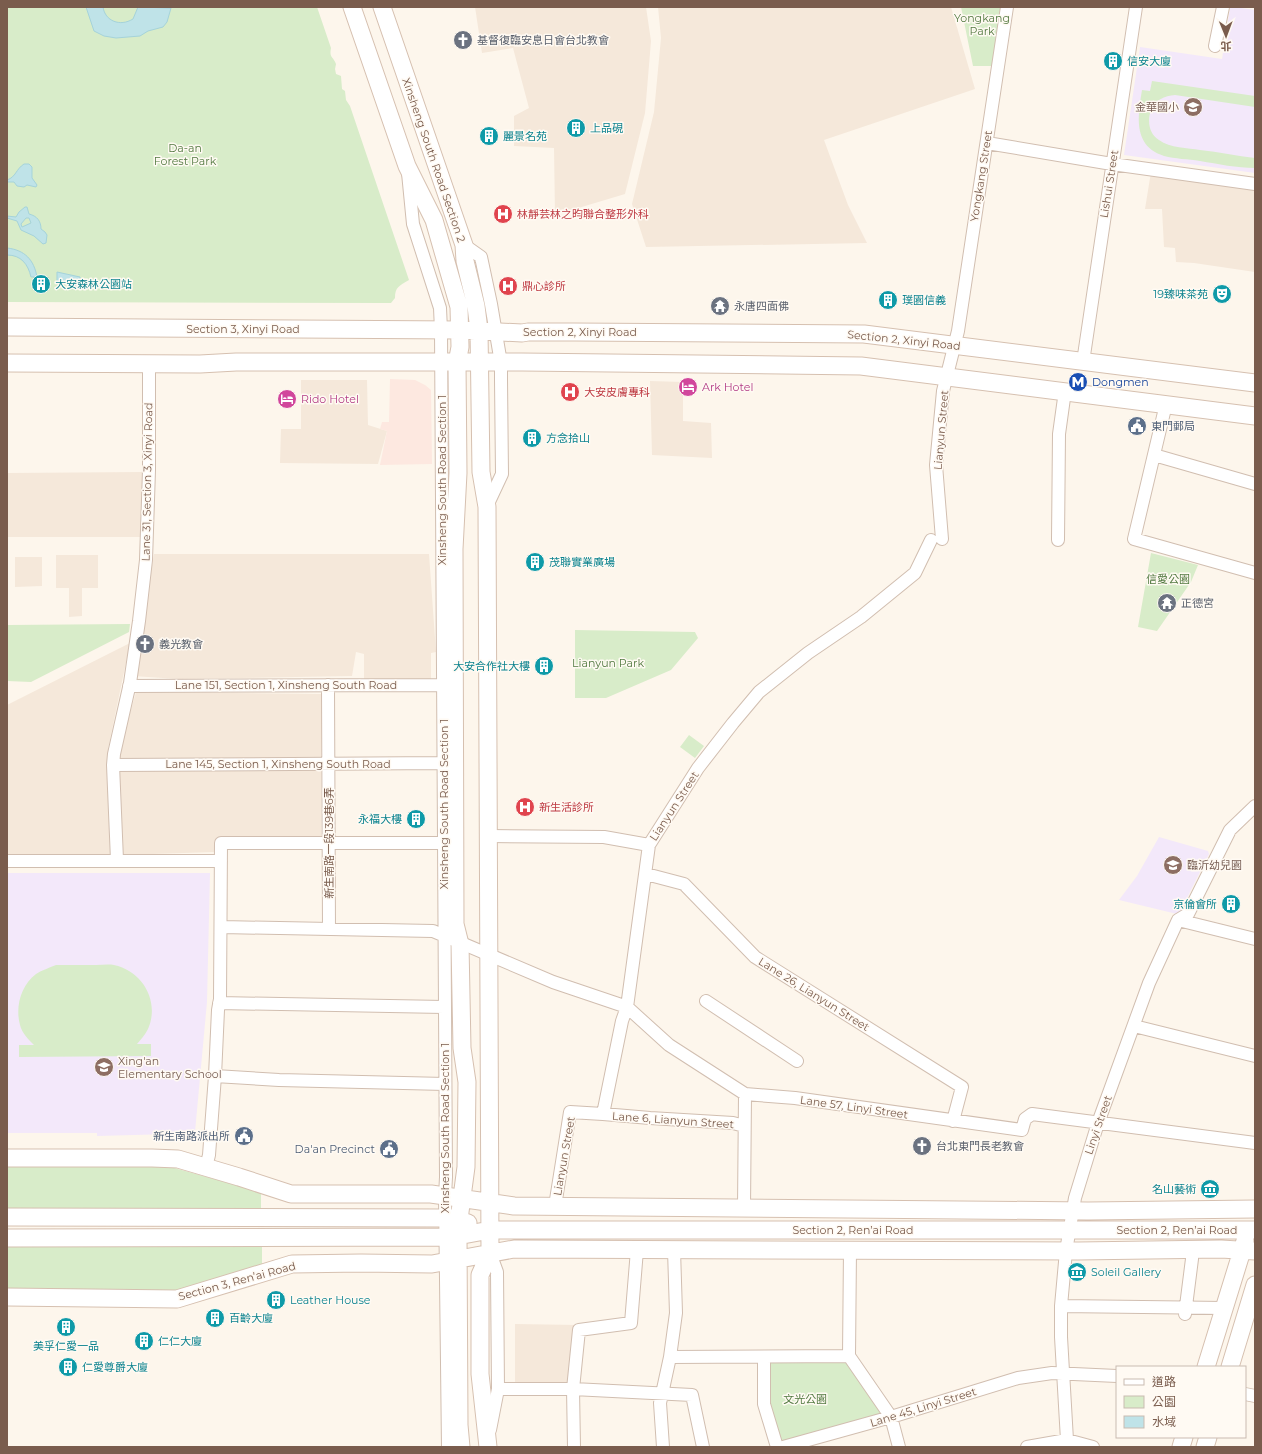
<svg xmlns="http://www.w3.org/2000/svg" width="1262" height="1454" viewBox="0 0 1262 1454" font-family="Montserrat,'Noto Sans TC',sans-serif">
<rect width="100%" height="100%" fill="#fdf6ec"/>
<!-- residential -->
<path fill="#f5e8da" d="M475,7h171l5,34 -6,72 -20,81 -70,21 -1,-67 -40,-2v-30l15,-8 -16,-60 -31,5z
M658,7h293l24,82 -151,51 24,65 19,38 -221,4 -14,-43 22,-92 7,-74z
M1151,172l104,17v83l-61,-9 -18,-1 -1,-14 -11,-1 -2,-38h-17z
M301,380h66l1,45 19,6 -9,33 -98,-1 1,-34h20z
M650,381l33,1v39l28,2 1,35 -60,-3z
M142,472l-1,65h-134v-64z
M154,554h275l7,98 -5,1v26l-67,2v-27l-8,-2 -4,24 -174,3 -45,-3z
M56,555h42v33h-16v28l-13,1v-29h-13z
M15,557h27v29l-27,1z
M130,643l-22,106 2,105 -103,1v-150z
M136,692l187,2 -2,62v83l-100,-2 -6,15 -94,3 -3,-99z
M515,1324l63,1 -8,59h-55z"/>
<!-- commercial -->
<path fill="#fde8e0" d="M390,379l25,1 10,5 6,5 1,74 -52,1 7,-34 -7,-2 2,-7h7z"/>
<!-- education -->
<path fill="#f3e8fa" d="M1234,7l21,3v163l-131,-18 16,-108 82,12 8,-51z
M1159,837l49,14 1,3 -29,58 -3,2 -58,-14 18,-24z
M7,873h203l-3,129 -12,130 -2,3 -3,3 -19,-4 -74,2v-3h-90z"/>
<!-- green -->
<path fill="#d8ecc9" d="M7,7h310l14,41c-2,10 2,8 5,16l-1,5 1,5 5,2 1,13 3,2 1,9 4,6 59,174c-10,6 -14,7 -14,18l-4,5 -384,-1z
M961,7h41l-9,59h-20z
M1152,81l103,15v11l-80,-12c-10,1 -21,5 -24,15 -4,11 -2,24 8,30 11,8 29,8 41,10 19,2 37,6 55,8v10c-18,0 -37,-4 -55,-7 -12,-2 -25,-2 -36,-5 -32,-10 -26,-41 -22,-66l8,1z
M1151,553l47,12 -7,17 -34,49 -19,-4z
M130,624l-1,8 -98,50 -24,-1v-56z
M575,630l120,2 3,6 -27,32 -65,28h-31z
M689,735l15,11 -9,12 -15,-11z
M56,965c13,0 26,0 40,0 6,0 12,-1 18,0 29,6 46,37 34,64 -3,6 -7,10 -11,15h14v12l-132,1v-12h15c-6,-6 -12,-12 -14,-20 -5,-18 1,-40 16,-51 6,-4 13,-6 20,-9z
M7,1165l160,1 94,26v19h-254z
M7,1246h255v19l-84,25h-171z
M766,1362h81l35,53 -104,30 -10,-40z"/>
<!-- water -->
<path fill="#bfe3e8" stroke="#a5d3da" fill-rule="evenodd" d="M86,7h17c2,14 17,20 30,12l5,-12 33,1 -4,14 -4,5 -15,4 -8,5 -24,2 -12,-2 -10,-5z
M24,164h5l3,3v11l5,7 -1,2 -9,-2 -3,2 -7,-1 -3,-4h-7v-2c9,-3 9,-11 17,-16z
M25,207h2l2,7c8,2 12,7 12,15l4,3 2,3 -1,8 -3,1 -9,-8 -13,-6 -4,-9 -10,-3v-2l9,1 3,-5zM26,218h3l2,5 -9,4 -1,-3z
M7,248c18,2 27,12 30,29h-6c-3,-13 -10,-22 -24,-22z
M57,272l23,5v10h-4l-1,-4 -18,-1z"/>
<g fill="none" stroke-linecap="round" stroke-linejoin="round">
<defs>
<path id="minor" d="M1215,46l8,-39
M987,143l125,21 143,20
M408,173l5,51 27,84 1,22 5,847 -1,19 3,251
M464,245l17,12 10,47 10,59v17l1,94 -15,32
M1083,362l53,-355
M1166,404l-32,135 121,34
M1154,455l101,29
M942,539l-6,-74 7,-74 15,-60 49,-324
M1058,540l1,-106 6,-43
M328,685l1,244
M129,686l314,-1
M113,765l331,-2
M488,836l116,1 45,8
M117,860l-4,-95 1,-11 16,-71 9,-62 7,-61 3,-90v-106
M7,861h214
M646,874l38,10 71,73 207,130 -9,34
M1178,920l77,19
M222,927l211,4 120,51 74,25 42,38 76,49 50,4 227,32 3,-11 7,-5 223,29
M706,1001l91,60
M219,1003l225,4
M1134,1026l121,30
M215,1076l64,4 166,4
M603,1114l47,4 83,5 11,3
M206,1167l3,-12 6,-79 3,-66 2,-11 1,-156h223
M555,1206l15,-94 33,2 19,-93 5,-14 22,-162 49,-77 35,-45 26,-31 49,-39 53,-36 54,-44 16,-33
M744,1208l1,-114
M850,1250l-1,106 42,61 8,30
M490,1253l7,19 1,117 -8,41
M1061,1306l163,2
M1185,1314l7,-55v-9
M670,1357l179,-1
M764,1357v47l13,43
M498,1389h75l119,6 11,52
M1245,1394l10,2
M1067,1440l26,7
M574,1447l-1,-58 6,-59 52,-7 6,-73
M663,1447l-3,-44 10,-46 6,-44 -2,-63
M783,1447l108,-30 127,-39 34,-5 65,3
M1027,1447l40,-7 -6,-103v-31l5,-55 9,-53 23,-75 51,-140 29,-63 10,-6 42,-84 25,-24"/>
<path id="secondary" d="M352,7l55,159 27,54 25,87 1,40 -3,16 1,110 -4,76 1,375 5,20 2,104 5,34 -1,85 -6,45 -2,23 1,190 2,22
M382,7l82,238 1,16 11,45 3,24 2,142 6,35 3,746 -10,22v99l8,73
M7,327l453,3 62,3 6,-1h46l290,2 391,49
M7,363l193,1 36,-2h286l339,4 394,50
M7,1158h145l26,1 61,18 52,17h140l83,12 574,5 167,-2
M7,1217l438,1h8l15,5
M7,1238l445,-1 38,-7h765
M7,1297l170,2 115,-35 69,-1 71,1 82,-15 564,2 143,-2 34,2
M1206,1367l39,-126
M1230,1367l25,-82
M1181,1447l3,-10
M1205,1447l3,-10"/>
</defs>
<!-- minor casing -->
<use href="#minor" stroke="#d1beb0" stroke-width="14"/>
<!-- secondary casing -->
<use href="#secondary" stroke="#d6c0b0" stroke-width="19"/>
<!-- minor -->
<use href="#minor" stroke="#fff" stroke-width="12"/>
<!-- secondary -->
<use href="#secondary" stroke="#fff" stroke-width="17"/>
</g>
<!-- icons -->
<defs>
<symbol id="church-disc" viewBox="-11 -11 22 22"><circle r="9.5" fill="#6b7280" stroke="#fffaf3"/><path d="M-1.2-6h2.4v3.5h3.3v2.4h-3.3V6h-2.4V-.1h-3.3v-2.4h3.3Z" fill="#fff"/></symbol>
<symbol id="building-disc" viewBox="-11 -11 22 22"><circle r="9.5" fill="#0f9aa8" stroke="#fffaf3"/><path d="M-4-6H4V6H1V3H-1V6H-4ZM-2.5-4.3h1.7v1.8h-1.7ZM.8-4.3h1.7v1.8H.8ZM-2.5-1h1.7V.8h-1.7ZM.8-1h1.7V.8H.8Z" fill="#fff"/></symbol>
<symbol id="school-disc" viewBox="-11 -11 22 22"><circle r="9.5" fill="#8d6e63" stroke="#fffaf3"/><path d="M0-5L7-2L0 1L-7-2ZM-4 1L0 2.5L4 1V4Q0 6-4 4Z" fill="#fff"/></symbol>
<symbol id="hospital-disc" viewBox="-11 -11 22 22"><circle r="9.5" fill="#e0444e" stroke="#fffaf3"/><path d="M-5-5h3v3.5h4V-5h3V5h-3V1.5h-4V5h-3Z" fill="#fff"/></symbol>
<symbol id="theatre-disc" viewBox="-11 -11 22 22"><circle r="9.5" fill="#0f9aa8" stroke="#fffaf3"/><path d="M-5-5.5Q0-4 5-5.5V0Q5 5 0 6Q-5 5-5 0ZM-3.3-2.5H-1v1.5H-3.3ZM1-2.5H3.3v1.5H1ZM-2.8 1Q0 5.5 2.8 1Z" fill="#fff"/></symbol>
<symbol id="temple-disc" viewBox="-11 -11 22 22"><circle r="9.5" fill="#6b7280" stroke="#fffaf3"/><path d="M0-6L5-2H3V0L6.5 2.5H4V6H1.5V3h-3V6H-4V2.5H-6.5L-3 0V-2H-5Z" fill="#fff"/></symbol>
<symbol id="metro-disc" viewBox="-11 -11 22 22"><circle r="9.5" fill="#1a4fb4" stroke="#fffaf3"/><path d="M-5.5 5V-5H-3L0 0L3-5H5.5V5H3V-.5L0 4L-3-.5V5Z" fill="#fff"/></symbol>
<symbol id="hotel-disc" viewBox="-11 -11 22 22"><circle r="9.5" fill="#d1479c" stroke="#fffaf3"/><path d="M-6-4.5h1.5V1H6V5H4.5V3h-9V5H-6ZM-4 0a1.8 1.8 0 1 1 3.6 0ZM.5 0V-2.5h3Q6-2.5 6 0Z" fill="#fff"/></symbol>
<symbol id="civic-disc" viewBox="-11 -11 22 22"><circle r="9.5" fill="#5c6f8a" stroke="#fffaf3"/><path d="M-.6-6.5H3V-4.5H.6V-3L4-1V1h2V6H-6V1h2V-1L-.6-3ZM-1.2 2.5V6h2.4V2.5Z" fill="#fff"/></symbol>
<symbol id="museum-disc" viewBox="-11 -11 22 22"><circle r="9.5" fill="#0f9aa8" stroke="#fffaf3"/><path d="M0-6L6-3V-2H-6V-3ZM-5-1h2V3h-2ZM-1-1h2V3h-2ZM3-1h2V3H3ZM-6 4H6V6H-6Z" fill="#fff"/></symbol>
</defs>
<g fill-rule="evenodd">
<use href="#church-disc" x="452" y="29" width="22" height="22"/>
<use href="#building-disc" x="1102" y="50" width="22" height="22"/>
<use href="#school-disc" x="1182" y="96" width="22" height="22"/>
<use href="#building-disc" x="565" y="117" width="22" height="22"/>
<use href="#building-disc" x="478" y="125" width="22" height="22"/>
<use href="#hospital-disc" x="492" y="203" width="22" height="22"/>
<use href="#building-disc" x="30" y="273" width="22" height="22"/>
<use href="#hospital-disc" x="497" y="275" width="22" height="22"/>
<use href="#theatre-disc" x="1211" y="283" width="22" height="22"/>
<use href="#building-disc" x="877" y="289" width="22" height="22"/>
<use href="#temple-disc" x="709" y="295" width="22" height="22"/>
<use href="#metro-disc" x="1067" y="371" width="22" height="22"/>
<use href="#hotel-disc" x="677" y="376" width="22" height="22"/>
<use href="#hospital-disc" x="559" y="381" width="22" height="22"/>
<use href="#hotel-disc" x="276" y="388" width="22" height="22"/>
<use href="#civic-disc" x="1126" y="415" width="22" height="22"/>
<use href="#building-disc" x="521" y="427" width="22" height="22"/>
<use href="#building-disc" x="524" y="551" width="22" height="22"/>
<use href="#temple-disc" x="1156" y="592" width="22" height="22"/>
<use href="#church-disc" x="134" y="633" width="22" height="22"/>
<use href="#building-disc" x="533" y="655" width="22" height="22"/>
<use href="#hospital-disc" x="514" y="796" width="22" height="22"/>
<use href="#building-disc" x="405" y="808" width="22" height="22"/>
<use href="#school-disc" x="1162" y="854" width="22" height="22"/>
<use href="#building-disc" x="1220" y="893" width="22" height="22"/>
<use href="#school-disc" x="93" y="1056" width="22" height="22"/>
<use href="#civic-disc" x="233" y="1125" width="22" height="22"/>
<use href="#church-disc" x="911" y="1135" width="22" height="22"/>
<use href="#civic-disc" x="378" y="1138" width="22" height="22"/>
<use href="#museum-disc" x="1199" y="1178" width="22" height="22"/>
<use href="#museum-disc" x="1066" y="1261" width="22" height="22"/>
<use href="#building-disc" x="265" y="1289" width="22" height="22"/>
<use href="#building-disc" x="204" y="1307" width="22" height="22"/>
<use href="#building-disc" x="55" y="1316" width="22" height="22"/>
<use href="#building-disc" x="133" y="1330" width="22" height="22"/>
<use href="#building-disc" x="57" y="1356" width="22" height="22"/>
</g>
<g text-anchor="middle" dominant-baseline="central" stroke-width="3" stroke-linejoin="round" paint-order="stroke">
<!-- park labels -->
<g font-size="11" fill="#537a41" stroke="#fffaf3">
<text x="982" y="18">Yongkang<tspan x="982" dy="13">Park</tspan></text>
<text x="185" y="148">Da-an<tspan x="185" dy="13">Forest Park</tspan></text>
<text x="1168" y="579">信愛公園</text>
<text x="608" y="663">Lianyun Park</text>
<text x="805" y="1399">文光公園</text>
</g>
<!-- worship labels -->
<g font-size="11" fill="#5b616d" stroke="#fffaf3" text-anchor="start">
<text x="477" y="40">基督復臨安息日會台北教會</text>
<text x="734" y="306">永唐四面佛</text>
<text x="1181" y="603">正德宮</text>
<text x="159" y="644">義光教會</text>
<text x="936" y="1146">台北東門長老教會</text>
</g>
<!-- culture labels -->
<g font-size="11" fill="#0d838f" stroke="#fffaf3" text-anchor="start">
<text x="1127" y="61">信安大廈</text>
<text x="590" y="128">上品硯</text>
<text x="503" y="136">麗景名苑</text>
<text x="55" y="284">大安森林公園站</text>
<text x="1208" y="294" text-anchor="end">19臻味茶苑</text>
<text x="902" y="300">璞園信義</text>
<text x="546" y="438">方念拾山</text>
<text x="549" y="562">茂聯實業廣場</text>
<text x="530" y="666" text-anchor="end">大安合作社大樓</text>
<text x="402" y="819" text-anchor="end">永福大樓</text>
<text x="1217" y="904" text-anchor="end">京倫會所</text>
<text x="1196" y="1189" text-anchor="end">名山藝術</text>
<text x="1091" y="1272">Soleil Gallery</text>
<text x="290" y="1300">Leather House</text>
<text x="229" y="1318">百齡大廈</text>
<text x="158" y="1341">仁仁大廈</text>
<text x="66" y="1346" text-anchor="middle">美孚仁愛一品</text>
<text x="82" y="1367">仁愛尊爵大廈</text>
</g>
<!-- education labels -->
<g font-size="11" fill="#785e54" stroke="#fffaf3" text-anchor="start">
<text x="1179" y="107" text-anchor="end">金華國小</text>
<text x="1187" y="865">臨沂幼兒園</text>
<text x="118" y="1061">Xing'an<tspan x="118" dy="13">Elementary School</tspan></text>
</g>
<!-- street labels -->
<g font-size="11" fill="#7a5c4d" stroke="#fffaf3">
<text transform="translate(434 160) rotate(71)">Xinsheng South Road Section 2</text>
<text transform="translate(981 176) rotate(-81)">Yongkang Street</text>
<text transform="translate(1109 184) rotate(-81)">Lishui Street</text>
<text x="243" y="329">Section 3, Xinyi Road</text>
<text x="580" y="332">Section 2, Xinyi Road</text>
<text transform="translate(904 340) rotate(6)">Section 2, Xinyi Road</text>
<text transform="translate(941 430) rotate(-85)">Lianyun Street</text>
<text transform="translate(442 480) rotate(-90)">Xinsheng South Road Section 1</text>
<text transform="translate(147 482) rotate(-89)">Lane 31, Section 3, Xinyi Road</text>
<text x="286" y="685">Lane 151, Section 1, Xinsheng South Road</text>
<text x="278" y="764">Lane 145, Section 1, Xinsheng South Road</text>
<text transform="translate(444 804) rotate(-90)">Xinsheng South Road Section 1</text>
<text transform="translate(674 806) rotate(-57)">Lianyun Street</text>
<text transform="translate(329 843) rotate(-90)">新生南路一段139巷6弄</text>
<text transform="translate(814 994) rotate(32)">Lane 26, Lianyun Street</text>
<text transform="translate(854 1107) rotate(8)">Lane 57, Linyi Street</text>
<text transform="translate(673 1120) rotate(4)">Lane 6, Lianyun Street</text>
<text transform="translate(1098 1125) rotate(-71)">Linyi Street</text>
<text transform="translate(445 1128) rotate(-90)">Xinsheng South Road Section 1</text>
<text transform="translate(564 1156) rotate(-80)">Lianyun Street</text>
<text x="853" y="1230">Section 2, Ren’ai Road</text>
<text x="1177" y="1230">Section 2, Ren’ai Road</text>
<text transform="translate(237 1281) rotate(-15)">Section 3, Ren’ai Road</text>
<text transform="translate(923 1407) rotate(-17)">Lane 45, Linyi Street</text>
</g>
<!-- health labels -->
<g font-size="11" fill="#be3a42" stroke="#fffaf3" text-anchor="start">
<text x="517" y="214">林靜芸林之昀聯合整形外科</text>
<text x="522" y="286">鼎心診所</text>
<text x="584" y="392">大安皮膚專科</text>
<text x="539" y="807">新生活診所</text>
</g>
<!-- transit labels -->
<g font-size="11" fill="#164399" stroke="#fffaf3" text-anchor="start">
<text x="1092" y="382">Dongmen</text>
</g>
<!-- hotel labels -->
<g font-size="11" fill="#b23c85" stroke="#fffaf3" text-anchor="start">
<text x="702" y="387">Ark Hotel</text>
<text x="301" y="399">Rido Hotel</text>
</g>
<!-- service labels -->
<g font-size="11" fill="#4e5e75" stroke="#fffaf3" text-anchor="end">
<text x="1151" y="426" text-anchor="start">東門郵局</text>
<text x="230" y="1136">新生南路派出所</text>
<text x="375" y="1149">Da'an Precinct</text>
</g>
</g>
<!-- border -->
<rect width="1262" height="1454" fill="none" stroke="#7a5c4d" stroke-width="16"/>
<!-- legend -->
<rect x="1116" y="1366" width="130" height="72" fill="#fffaf3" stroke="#cabbb1"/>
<rect x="1124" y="1379" width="20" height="6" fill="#ffffff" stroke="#cabbb1"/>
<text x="1152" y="1386" font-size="12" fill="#7a5c4d">道路</text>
<rect x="1124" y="1396" width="20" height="12" fill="#d8ecc9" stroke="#cabbb1"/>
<text x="1152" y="1406" font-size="12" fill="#7a5c4d">公園</text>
<rect x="1124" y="1416" width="20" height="12" fill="#bfe3e8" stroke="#cabbb1"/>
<text x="1152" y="1426" font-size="12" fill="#7a5c4d">水域</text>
<!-- north arrow -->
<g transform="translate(1226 36) rotate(179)" stroke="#fffaf3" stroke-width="3" paint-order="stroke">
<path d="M0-3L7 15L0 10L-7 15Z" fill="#7a5c4d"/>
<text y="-6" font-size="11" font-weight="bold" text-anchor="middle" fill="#7a5c4d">北</text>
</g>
</svg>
